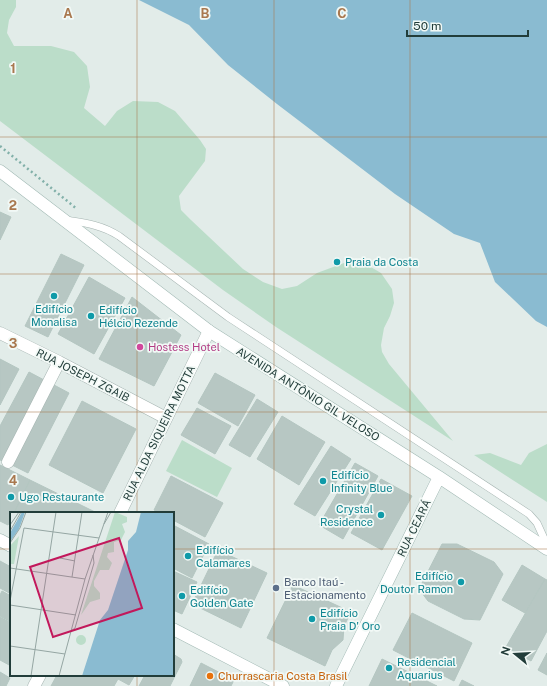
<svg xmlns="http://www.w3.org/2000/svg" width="547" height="686" viewBox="0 0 547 686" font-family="'Public Sans',sans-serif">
<rect width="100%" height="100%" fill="#e2ece9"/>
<!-- green -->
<path fill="#bbddc9" d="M0,0h16v7l-7,13 -2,13 7,13h37l23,6 13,14 3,21 -6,21 21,18 12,-15 16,-10 25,1 17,9 25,29 6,9 -1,12 -26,35 2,14 10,10 52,49 20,13 19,7 15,-3 20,-13 27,-10h20l17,10 11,16 2,14 -4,13 -6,12 -3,17 1,7 7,12 64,77 -177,-114 -53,-37 -223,-169z
M182,440l50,28 -15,29 -51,-26z
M547,444v58l-73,-47 16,-2 31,12 8,-12z"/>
<!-- water -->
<path fill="#8abbd1" d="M139,0h408v327l-11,-6 -41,-39 -15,-39 -26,-9 -59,-40 -118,-90 -49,-39 -39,-40z"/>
<!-- building -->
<path fill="#b7c7c3" stroke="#b4c6c1" d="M0,212l11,5 -11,23z
M61,254l23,11 -36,72 -23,-11z
M89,277l36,21 -31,56 -36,-20z
M132,297l49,38 -27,51 -55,-27z
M0,359l19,10 -19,36z
M29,372l17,9 -43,80 -3,-1v-34z
M215,373l40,22 -17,31 -40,-23z
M54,385l15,8 -41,80 -16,-8z
M257,399l21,13 -28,45 -21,-12z
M82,401l54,28 -33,64 -54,-28z
M197,408l34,18 -16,28 -34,-19z
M282,416l43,26 -26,43 -42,-26z
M331,446l20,13 -36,57 -21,-12z
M355,463l23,13 -35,63 -24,-14z
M0,465l30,15 -16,33h-3v6l-3,6 -8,-4z
M171,476l52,27 -18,34 -32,-17v-7h-13l-6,-3z
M381,479l31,17 -30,54 -31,-17z
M30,480l65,32 -1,1h-80z
M173,525l36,19 -17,34 -19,-10z
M442,544h15l37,18 9,12 -23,46 -16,-1 -36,-18 -9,-12z
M218,550l49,23 -26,55 -49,-24z
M0,561l11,6v27l-11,-6z
M522,565l23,14 -20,34 -23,-13z
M173,571l24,11 -15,32 -9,-4z
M545,579l2,1v51l-16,30 -25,-14z
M293,585l58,27 -7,14 -1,14 -11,10 -7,16 -58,-28z
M2,591l9,5v26l-11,-6v-21z
M412,613l60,30 -18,38 -61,-31z
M0,617l11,6v43l-11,-6z
M547,653v22l-9,-5z
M173,654l8,5 1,3 -12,24h-31l6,-11h28z
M382,659l55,27h-68z
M201,663l33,17 -3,6h-41z
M0,672l10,6 -4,8h-6z
M57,675h78l-6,10 -11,-6 -4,7h-63z
M462,680l12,6h-15z"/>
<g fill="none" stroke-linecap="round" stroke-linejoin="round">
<defs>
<path id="service" d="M66,220c20,3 36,5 53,16l109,81 301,197 8,9 10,22"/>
<path id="minor" d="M0,333l59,29 107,56
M8,462l51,-100"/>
<path id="tertiary" d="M120,513l89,-182
M34,686l6,-11"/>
<path id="secondary" d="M0,171l209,160 230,146 108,72
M0,540l11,6
M173,629l110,57
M336,686l103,-209"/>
</defs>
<!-- service casing -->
<use href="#service" stroke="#a5b4b1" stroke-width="8"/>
<!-- minor casing -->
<use href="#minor" stroke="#a5b4b1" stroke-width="13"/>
<!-- tertiary casing -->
<use href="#tertiary" stroke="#a5b4b1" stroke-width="13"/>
<!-- secondary casing -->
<use href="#secondary" stroke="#a0b8b3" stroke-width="13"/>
<!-- path -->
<path stroke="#82b0a9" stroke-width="2.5" stroke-dasharray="2 3" stroke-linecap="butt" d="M0,146l77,63"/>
<!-- service -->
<use href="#service" stroke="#fff" stroke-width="7"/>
<!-- minor -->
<use href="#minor" stroke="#fff" stroke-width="12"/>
<!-- tertiary -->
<use href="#tertiary" stroke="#fff" stroke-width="12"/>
<!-- secondary -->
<use href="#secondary" stroke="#fff" stroke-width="12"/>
</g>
<!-- grid -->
<path fill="none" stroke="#a9784f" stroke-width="1" stroke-opacity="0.55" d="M137,0v513M274,0v686M410,0v686M0,137h547M0,274h547M0,412h547M0,549h11M173,549h374M137,675v11"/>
<!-- markers -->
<g fill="#0f9aa8" stroke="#f2f9f6" stroke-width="1.5">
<circle cx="337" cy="262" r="4"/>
<circle cx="54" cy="296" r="4"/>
<circle cx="91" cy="316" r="4"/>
<circle cx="323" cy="481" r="4"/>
<circle cx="11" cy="497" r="4"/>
<circle cx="381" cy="515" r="4"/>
<circle cx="188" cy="556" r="4"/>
<circle cx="461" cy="582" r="4"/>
<circle cx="182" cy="596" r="4"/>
<circle cx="312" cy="619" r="4"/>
<circle cx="389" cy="668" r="4"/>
</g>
<circle fill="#d1479c" stroke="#f2f9f6" stroke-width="1.5" cx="140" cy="347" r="4"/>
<circle fill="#5c6f8a" stroke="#f2f9f6" stroke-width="1.5" cx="276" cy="588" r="4"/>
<circle fill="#e8710a" stroke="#f2f9f6" stroke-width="1.5" cx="210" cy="676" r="4"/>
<g text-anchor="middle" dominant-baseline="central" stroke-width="3.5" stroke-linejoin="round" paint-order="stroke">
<!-- culture labels -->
<g font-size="11" fill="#0d838f" stroke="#f2f9f6" text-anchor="start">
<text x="345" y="262">Praia da Costa</text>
<text x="54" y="309" text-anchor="middle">Edifício<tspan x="54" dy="13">Monalisa</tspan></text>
<text x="99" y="310">Edifício<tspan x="99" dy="13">Hélcio Rezende</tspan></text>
<text x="331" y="475">Edifício<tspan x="331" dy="13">Infinity Blue</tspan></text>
<text x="19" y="497">Ugo Restaurante</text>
<text x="373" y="509" text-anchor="end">Crystal<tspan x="373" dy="13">Residence</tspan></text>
<text x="196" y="550">Edifício<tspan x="196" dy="13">Calamares</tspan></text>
<text x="453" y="576" text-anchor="end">Edifício<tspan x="453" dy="13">Doutor Ramon</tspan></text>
<text x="190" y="590">Edifício<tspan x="190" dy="13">Golden Gate</tspan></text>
<text x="320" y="613">Edifício<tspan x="320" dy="13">Praia D' Oro</tspan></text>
<text x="397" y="662">Residencial<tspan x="397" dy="13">Aquarius</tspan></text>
</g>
<!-- hotel labels -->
<g font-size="11" fill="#b23c85" stroke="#f2f9f6" text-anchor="start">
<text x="148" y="347">Hostess Hotel</text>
</g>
<!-- street labels -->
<g font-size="11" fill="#223d3a" stroke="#f2f9f6">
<text transform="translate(83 375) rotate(27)">RUA JOSEPH ZGAIB</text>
<text transform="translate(308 394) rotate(32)">AVENIDA ANTÔNIO GIL VELOSO</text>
<text transform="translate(159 433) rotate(-64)">RUA ALDA SIQUEIRA MOTTA</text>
<text transform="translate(414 528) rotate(-64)">RUA CEARÁ</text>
</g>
<!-- service labels -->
<g font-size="11" fill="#4e5e75" stroke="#f2f9f6" text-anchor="start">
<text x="284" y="582">Banco Itaú -<tspan x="284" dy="13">Estacionamento</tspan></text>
</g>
<!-- food labels -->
<g font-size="11" fill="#c56008" stroke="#f2f9f6" text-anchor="start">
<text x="218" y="676">Churrascaria Costa Brasil</text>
</g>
</g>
<!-- overview -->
<g transform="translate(10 512)">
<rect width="164" height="164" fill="#e2ece9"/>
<path d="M105,0l12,5v5l-5,2 3,8 -4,8 -7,2v10l-6,1 -1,4 5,6 -3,7h-9l-6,11v5l6,7v6l-10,3 -9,13zM9,24l-5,28h-4v-18zM66 128a5 5 0 1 1 10 0a5 5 0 1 1-10 0Z" fill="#bbddc9"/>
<path d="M12,0h3l-6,17 -9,13v-9zM131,0h33v164h-92l18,-56 8,-10 20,-60v-9l8,-9z" fill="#8abbd1"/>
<path fill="none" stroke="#95a6a3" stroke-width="1" d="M94,12l7,-12M0,13l9,-13M0,19l11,-19M0,31l10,-15 6,-16M50,46l15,3M0,56l75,11M62,65l10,-65M0,89l14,-73 75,10M0,93l66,10M61,119l4,-3 19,-65 -1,-8M0,134l55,8M21,164l25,-164M49,164l26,-97 23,-67"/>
<path fill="#c2185b" fill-opacity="0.15" stroke="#c2185b" stroke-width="2" d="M109,26l23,70 -89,29 -23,-70z"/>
<rect width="164" height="164" fill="none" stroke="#223d3a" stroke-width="2"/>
</g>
<g font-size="13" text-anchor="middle" font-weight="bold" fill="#a9784f" stroke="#f2f9f6" stroke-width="3.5" stroke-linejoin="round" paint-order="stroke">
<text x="68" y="18">A</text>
<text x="205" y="18">B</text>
<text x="342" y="18">C</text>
<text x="13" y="73">1</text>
<text x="13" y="210">2</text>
<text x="13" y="348">3</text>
<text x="13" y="485">4</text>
</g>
<!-- north arrow -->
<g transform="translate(515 654) rotate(288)" stroke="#f2f9f6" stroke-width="3" paint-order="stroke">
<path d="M0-3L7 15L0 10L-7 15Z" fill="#223d3a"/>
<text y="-6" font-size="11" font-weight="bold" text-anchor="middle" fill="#223d3a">N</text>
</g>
<!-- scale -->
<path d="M407 30v6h121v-6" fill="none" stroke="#223d3a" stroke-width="2"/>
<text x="413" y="30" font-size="12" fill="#223d3a" stroke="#f2f9f6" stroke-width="3" paint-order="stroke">50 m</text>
</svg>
